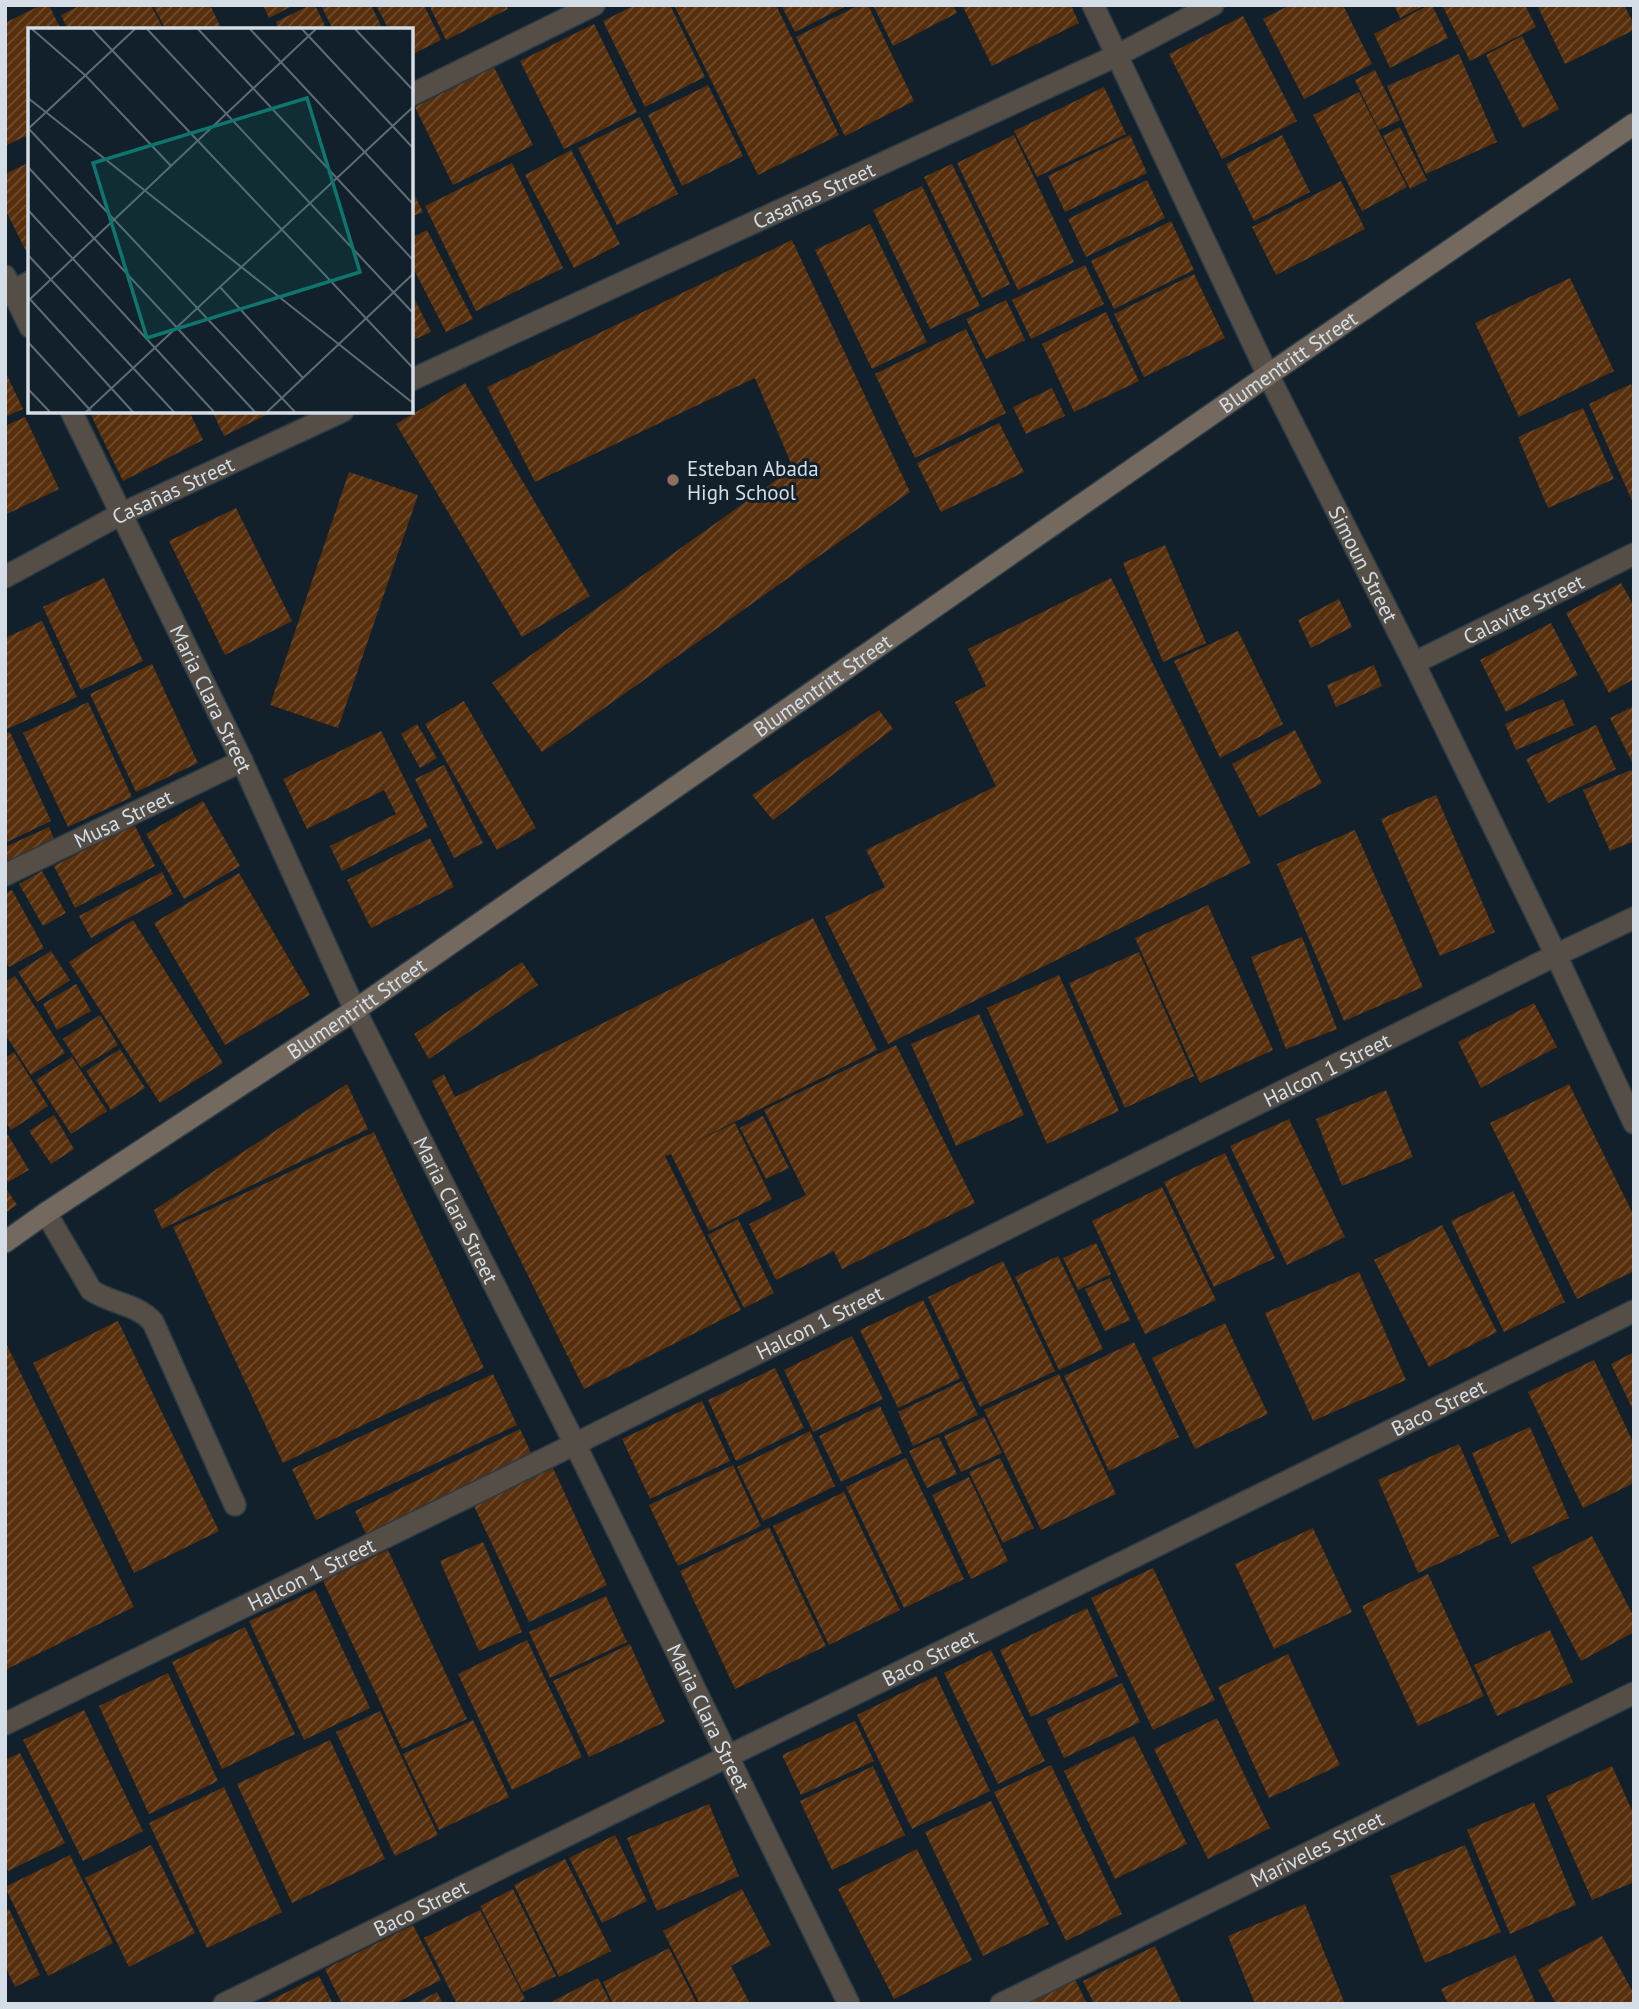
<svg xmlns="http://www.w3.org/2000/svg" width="1639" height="2009" viewBox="0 0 1639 2009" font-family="'PT Sans',sans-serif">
<defs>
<pattern id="building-hatch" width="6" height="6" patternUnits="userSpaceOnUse" patternTransform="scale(1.75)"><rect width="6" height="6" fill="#582f0c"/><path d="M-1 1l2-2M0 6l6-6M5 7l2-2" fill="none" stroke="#6f4d2f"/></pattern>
</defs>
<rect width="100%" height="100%" fill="#11202b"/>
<!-- building -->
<path fill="url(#building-hatch)" d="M41,5h8l12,25h-31v104l-25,12v-123z
M81,5h70l13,25h-96l-7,-15z
M153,5h57l12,25h-56z
M263,5h31l-25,13z
M310,5h5l12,25h-48l-3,-8z
M321,5h50l12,25h-50z
M376,5h48l17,35 -30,15v-25h-22z
M429,5h77l2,4 -62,31z
M635,5h35l35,72 -60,30 -42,-86z
M674,5h102l63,130 -81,40z
M781,5h67l-53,27z
M859,5h9l46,96 -69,35 -49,-99z
M873,5h80l4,8 -64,33z
M962,5h109l8,18 -87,43z
M1290,5h53l29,59 -68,35 -41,-80z
M1394,5h31l-25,13z
M1429,5h3l16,33 -58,30 -16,-34z
M1442,5h83l11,22 -66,34z
M1537,5h87l10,19v6l-69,34z
M1243,16l54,105 -75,38 -53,-105z
M594,24l43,88 -73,37 -44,-88z
M1522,36l37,73 -36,19 -37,-73z
M1459,54l38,88 -71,32 -39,-88z
M494,67l39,78 -80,40 -38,-78z
M1375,70l25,50 -21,10 -24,-50z
M708,85l35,71 -61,30 -34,-71z
M1104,87l22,47 -89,43 -23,-46z
M1359,92l48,95 -45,24 -49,-96z
M640,117l38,77 -61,31 -39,-77z
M1400,127l27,53 -17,9 -27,-53z
M1014,135l60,127 -56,28 -61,-127z
M1130,135l17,38 -82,39 -17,-36z
M1282,135l28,57 -56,29 -28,-57z
M571,150l49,94 -46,24 -49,-93z
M30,162v97l-25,-50v-35z
M512,163l51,105 -87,43 -51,-105z
M952,164l58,120 -28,14 -58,-121z
M1147,180l18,38 -79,39 -18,-38z
M1341,181l24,48 -89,46 -24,-48z
M922,186l58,120 -50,23 -57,-119z
M411,188l12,24 -12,5z
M1171,221l23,49 -80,39 -23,-48z
M870,224l57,118 -55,27 -57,-119z
M427,230l46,89 -27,13 -35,-68v-26z
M792,240l118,252 -368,260 -50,-69 301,-215 -38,-90 -220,104 -48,-95z
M1085,265l19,39 -73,35 -19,-39z
M1194,274l31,64 -81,39 -30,-63z
M1570,278l44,93 -95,46 -44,-94z
M411,292l20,40 -20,9z
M1006,300l19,40 -39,19 -20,-40z
M1106,312l33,69 -65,31 -32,-68z
M966,329l40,84 -91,45 -40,-84z
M5,371l18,38 -18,8z
M465,383l125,213 -68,41 -126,-213z
M1631,384l3,8v113l-45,-101z
M1052,388l13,28 -39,18 -13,-27z
M1583,408l31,71 -66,29 -30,-71z
M89,411h100l14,29 -80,41z
M212,411h62l-50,25z
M25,417l34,72 -54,26v-89z
M999,423l25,49 -83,40 -24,-49z
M349,472l69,23 -80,233 -68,-23z
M236,508l56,113 -67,34 -56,-114z
M1165,545l41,98 -43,19 -40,-99z
M104,578l39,83 -62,29 -38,-83z
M1111,578l140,285 -363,181 -63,-127 60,-30 -19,-37 130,-64 -41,-84 31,-16 -18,-37z
M1621,583l13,23v73l-25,14 -43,-80z
M1339,599l13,28 -41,21 -13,-28z
M42,621l35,76 -72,33v-92z
M1551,623l27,52 -72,37 -26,-52z
M1238,631l45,93 -63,34 -46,-97z
M152,664l46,99 -62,29 -46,-98z
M1374,665l8,21 -46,21 -9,-22z
M1563,699l11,26 -58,25 -11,-26z
M464,701l72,127 -39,22 -72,-126z
M88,702l44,95 -64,30 -45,-94z
M1634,706v60l-24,-48z
M879,710l14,19 -120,91 -21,-25z
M417,724l20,34 -17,10 -19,-34z
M1596,725l20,44 -68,34 -22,-44z
M1295,730l27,53 -63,34 -27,-53z
M381,731l47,96 -86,44 -12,-25 66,-32 -12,-24 -77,39 -24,-50z
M10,732l41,89 -46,22v-109z
M444,765l39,78 -29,15 -39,-79z
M1631,770l3,5v66l-24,10 -27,-61z
M1436,795l59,137 -55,24 -59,-137z
M203,801l37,65 -56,33 -38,-65z
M134,824l21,42 -80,42 -21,-42z
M49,827l8,19 -52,24v-23z
M1355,830l68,157 -79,34 -67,-157z
M430,838l24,49 -83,41 -24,-48z
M42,871l24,42 -23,13 -24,-42z
M162,872l11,22 -82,44 -12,-22z
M239,873l71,122 -85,50 -71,-122z
M12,890l32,58 -35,19 -4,-6v-68z
M1208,905l65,145 -73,33 -65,-145z
M813,918l64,132 -200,101 58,-28 37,76 -63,32 -38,-77 -6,2 76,154 -157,79 -152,-308 12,-7 11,23z
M133,920l90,143 -63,40 -91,-141z
M1302,937l35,92 -51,20 -35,-92z
M51,951l19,29 -33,22 -19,-30z
M1139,952l55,124 -69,32 -56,-125z
M522,962l16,23 -109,74 -15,-25z
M1059,975l60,136 -72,33 -60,-136z
M15,976l50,77 -34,22 -26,-41v-52z
M76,984l15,27 -34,19 -14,-26z
M1534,1003l23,44 -76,41 -23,-46z
M979,1014l45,101 -68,31 -45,-102z
M100,1015l18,30 -37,23 -18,-29z
M896,1045l79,158 -133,66 -8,-18 -58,29 -27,-56 57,-29 -42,-85z
M120,1049l25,39 -34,22 -25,-39z
M14,1052l34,54 -37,24 -6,-9v-63z
M72,1057l35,54 -36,23 -35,-54z
M347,1084l21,45 -206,100 -8,-19z
M1569,1084l65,132v55l-57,28 -87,-176z
M1386,1090l27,67 -71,29 -26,-67z
M54,1115l20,34 -23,15 -22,-33z
M763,1116l26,52 -23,11 -26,-51z
M1289,1119l56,118 -58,28 -57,-119z
M5,1130l24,40 -21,12 -3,-5z
M374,1132l110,236 -201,95 -110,-236z
M1225,1153l50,105 -61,29 -50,-105z
M5,1187l12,18 -12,8z
M1162,1187l54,113 -71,34 -53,-113z
M1513,1191l52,111 -61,30 -53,-111z
M738,1219l36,74 -30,15 -36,-73z
M1442,1225l55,107 -68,35 -55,-107z
M1096,1243l15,31 -33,16 -15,-32z
M1058,1256l45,93 -44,21 -44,-93z
M1003,1261l52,110 -75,36 -52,-110z
M1359,1272l47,108 -93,41 -48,-108z
M1110,1278l20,42 -25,11 -20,-42z
M923,1300l37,78 -62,30 -38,-78z
M118,1321l101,210 -85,42 -101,-210z
M1225,1323l43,91 -73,35 -43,-91z
M852,1336l31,63 -70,33 -29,-62z
M5,1341l129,266 -129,63z
M1134,1342l45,95 -70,34 -45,-95z
M1634,1352v60l-23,-48z
M1594,1360l40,84v39l-51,25 -55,-116z
M775,1368l29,60 -68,33 -28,-61z
M493,1374l24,51 -201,95 -24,-51z
M1059,1374l57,120 -75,36 -57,-120z
M962,1381l16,34 -65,31 -15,-34z
M702,1401l28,60 -80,38 -28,-60z
M880,1406l22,47 -61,29 -22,-46z
M984,1417l18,36 -41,19 -17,-36z
M1530,1427l39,91 -58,26 -39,-91z
M520,1429l11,24 -165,81 -11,-23z
M810,1431l25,55 -72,35 -26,-54z
M939,1437l18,37 -30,14 -18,-37z
M1459,1444l40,92 -81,37 -40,-93z
M906,1458l58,121 -60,29 -58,-121z
M1000,1458l34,70 -31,15 -34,-71z
M733,1465l28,61 -83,40 -29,-61z
M553,1468l54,117 -78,37 -55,-116z
M969,1477l39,84 -37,18 -39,-84z
M844,1492l56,118 -71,35 -56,-119z
M769,1527l57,119 -91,43 -55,-118z
M1313,1528l39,84 -78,37 -39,-85z
M1592,1536l42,81v15l-53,29 -49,-94z
M483,1542l39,90 -43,19 -39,-90z
M388,1550l79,169 -65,30 -79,-168z
M1153,1568l62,132 -62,30 -62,-132z
M1428,1574l56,122 -66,30 -56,-120z
M315,1590l55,118 -66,32 -55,-119z
M606,1596l21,46 -77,36 -21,-46z
M1087,1608l31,68 -87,41 -31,-67z
M245,1627l50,107 -73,35 -50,-107z
M1550,1630l23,52 -76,34 -23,-51z
M527,1640l55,117 -70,33 -54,-116z
M630,1644l35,78 -76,35 -36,-76z
M991,1650l54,111 -47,23 -54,-111z
M1288,1654l52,111 -71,33 -51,-111z
M168,1673l50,108 -69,33 -50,-108z
M936,1676l54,115 -78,38 -55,-114z
M1122,1683l18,39 -76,36 -18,-39z
M84,1710l59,121 -60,30 -60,-121z
M380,1711l58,124 -43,21 -59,-124z
M1217,1718l53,110 -62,31 -54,-110z
M473,1720l36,77 -70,33 -36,-76z
M855,1721l19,40 -73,34 -19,-40z
M1134,1736l53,108 -72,35 -51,-108z
M330,1740l55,119 -93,44 -55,-119z
M20,1753l45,90 -57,28 -3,-5v-106z
M1051,1765l71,149 -56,27 -72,-149z
M873,1766l32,69 -73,35 -32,-69z
M1612,1766l22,49v67l-42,18 -46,-104z
M224,1787l58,125 -75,36 -58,-125z
M991,1801l58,123 -66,32 -58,-124z
M1534,1802l42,103 -66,29 -43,-104z
M709,1804l30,72 -82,35 -30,-73z
M615,1835l32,66 -45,22 -33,-65z
M151,1845l44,88 -66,34 -44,-89z
M1465,1845l36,87 -76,31 -35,-87z
M917,1849l55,111 -78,39 -56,-110z
M70,1855l43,88 -65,33 -43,-89z
M565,1859l46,92 -52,26 -45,-92z
M513,1889l43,87 -33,16 -43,-86z
M742,1889l29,56 -40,21 19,38h-50l-37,-73z
M1305,1904l40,100h-90l-27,-68z
M9,1909l31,66 -25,12 -10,-21v-55z
M480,1910l45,89 -10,5h-58l-33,-66z
M413,1925l28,55 -47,24h-52l-17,-35z
M1602,1936l32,58v10h-78l-18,-34z
M1155,1946l27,58h-88l-11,-23z
M669,1948l28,56h-84l-10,-22z
M1515,1955l21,49h-88l-7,-15z
M319,1976l14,28h-70z
M598,1978l13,26h-64z
M1075,1979l12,25h-62z
M437,1992l6,12h-29z"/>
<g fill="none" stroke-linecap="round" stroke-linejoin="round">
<defs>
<path id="service" d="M46,1213l45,77c20,14 45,13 62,32l82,183"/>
<g id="minor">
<path id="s1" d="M1093,5l175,370 146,288 142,292 78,168"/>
<path d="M411,95l183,-90"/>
<path d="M5,295l25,-13"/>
<path id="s2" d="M411,380l707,-325 95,-50"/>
<path id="s3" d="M5,577l116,-63 222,-103"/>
<path id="s4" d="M1414,663l220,-109"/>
<path id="s5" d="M5,875l237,-114"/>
<path id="s6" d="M5,1724l570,-280 981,-489 78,-37"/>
<path id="s7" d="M224,2004l1410,-693"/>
<path id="s8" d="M1001,2004l633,-311"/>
</g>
<g id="tertiary">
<path d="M5,276l25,51"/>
<path id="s9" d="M71,411l171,350 113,249 220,434 274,560"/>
</g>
<g id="secondary">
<path id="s10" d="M5,1242l41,-29 309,-203 913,-635 366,-251"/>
</g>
</defs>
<!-- service casing -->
<use href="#service" stroke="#2c3b45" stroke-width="24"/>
<!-- minor casing -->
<use href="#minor" stroke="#2c3b45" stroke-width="24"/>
<!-- tertiary casing -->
<use href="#tertiary" stroke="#2c3b45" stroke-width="24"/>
<!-- secondary casing -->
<use href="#secondary" stroke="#2c3b45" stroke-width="24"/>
<!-- service -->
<use href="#service" stroke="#544e47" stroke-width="21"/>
<!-- minor -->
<use href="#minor" stroke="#544e47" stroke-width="21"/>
<!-- tertiary -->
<use href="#tertiary" stroke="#544e47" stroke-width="21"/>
<!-- secondary -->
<use href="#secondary" stroke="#73695e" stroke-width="21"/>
</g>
<!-- markers -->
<circle fill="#8d6e63" stroke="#11202b" stroke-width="2.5" cx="673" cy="480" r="7"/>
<g text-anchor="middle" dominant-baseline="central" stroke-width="6" stroke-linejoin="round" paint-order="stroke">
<!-- street labels -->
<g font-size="21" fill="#d5dee6" stroke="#11202b">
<text stroke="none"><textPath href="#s2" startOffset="443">Casañas Street</textPath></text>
<text stroke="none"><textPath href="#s10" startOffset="1556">Blumentritt Street</textPath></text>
<text stroke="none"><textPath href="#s3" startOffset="189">Casañas Street</textPath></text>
<text stroke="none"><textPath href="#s1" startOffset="621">Simoun Street</textPath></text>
<text stroke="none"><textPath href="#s4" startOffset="122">Calavite Street</textPath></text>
<text stroke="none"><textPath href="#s10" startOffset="989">Blumentritt Street</textPath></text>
<text stroke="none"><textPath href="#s9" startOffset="320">Maria Clara Street</textPath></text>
<text stroke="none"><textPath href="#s5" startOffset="131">Musa Street</textPath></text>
<text stroke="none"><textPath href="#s10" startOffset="422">Blumentritt Street</textPath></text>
<text stroke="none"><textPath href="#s6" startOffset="1475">Halcon 1 Street</textPath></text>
<text stroke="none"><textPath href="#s9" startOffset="887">Maria Clara Street</textPath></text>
<text stroke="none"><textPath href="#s6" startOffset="908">Halcon 1 Street</textPath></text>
<text stroke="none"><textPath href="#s7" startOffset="1353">Baco Street</textPath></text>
<text stroke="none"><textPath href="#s6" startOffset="341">Halcon 1 Street</textPath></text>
<text stroke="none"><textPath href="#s7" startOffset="786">Baco Street</textPath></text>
<text stroke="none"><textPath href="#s9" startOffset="1454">Maria Clara Street</textPath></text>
<text stroke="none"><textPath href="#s8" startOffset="352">Mariveles Street</textPath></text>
<text stroke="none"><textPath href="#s7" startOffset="219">Baco Street</textPath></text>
</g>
<!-- poi labels -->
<g font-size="21" fill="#d5dee6" stroke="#11202b" text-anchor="start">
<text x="687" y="468">Esteban Abada<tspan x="687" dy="24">High School</tspan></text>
</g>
</g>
<!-- overview -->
<g transform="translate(28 28)">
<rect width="385" height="385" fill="#11202b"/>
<path fill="none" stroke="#5f6c76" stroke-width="2" d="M4,1l54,47 85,90M64,1l321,339M119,1l266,284M170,1l215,231M222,1l163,175M274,1l111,119M327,1l58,61M0,70l385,305M0,101l107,-100M1,101l266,283M0,139l227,245M0,182l186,202M0,227l146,157M192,259l83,91M0,269l105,115M0,273l288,-272M0,314l63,69M0,361l22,23M58,384l327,-305M239,384l146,-138"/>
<path fill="#0f766e" fill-opacity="0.15" stroke="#0f766e" stroke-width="3.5" d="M279,70l53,174 -213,66 -54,-175z"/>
<rect width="385" height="385" fill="none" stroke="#d5dee6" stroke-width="3.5"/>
</g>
<!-- border -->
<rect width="1639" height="2009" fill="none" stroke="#d5dee6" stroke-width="14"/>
</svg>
